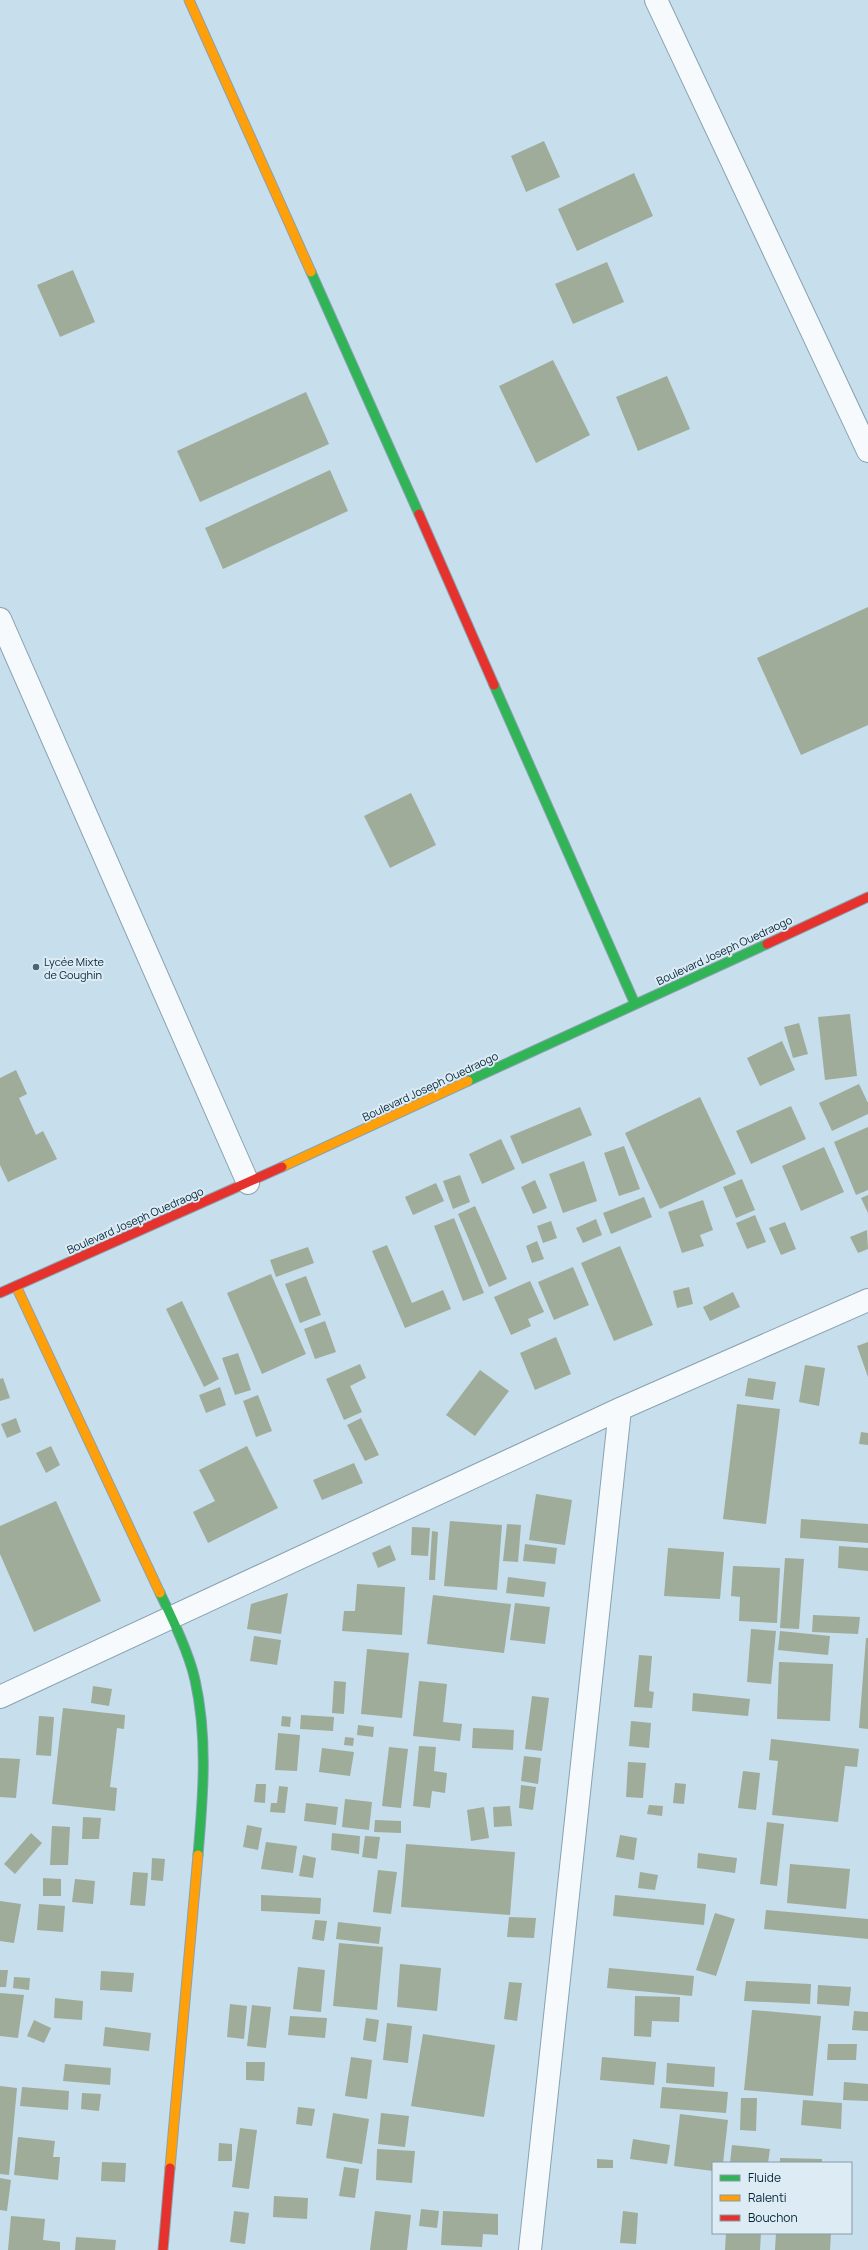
<svg xmlns="http://www.w3.org/2000/svg" width="868" height="2250" viewBox="0 0 868 2250" font-family="Manrope,sans-serif">
<rect width="100%" height="100%" fill="#c7deed"/>
<!-- building -->
<path fill="#9fac99" d="M544,141l16,36 -34,15 -15,-36z
M634,173l19,43 -76,35 -19,-42z
M607,262l17,40 -51,22 -18,-40z
M73,270l22,52 -35,15 -23,-52z
M553,360l37,75 -54,28 -37,-77z
M667,376l23,53 -52,22 -22,-54z
M306,392l23,52 -129,58 -23,-51z
M330,470l18,41 -125,58 -18,-41z
M868,607v118l-67,30 -44,-97z
M411,793l25,52 -46,23 -26,-52z
M850,1014l7,62 -32,4 -7,-63z
M799,1023l9,31 -15,4 -9,-31z
M782,1041l13,29 -35,16 -13,-28z
M16,1070l11,24 -8,4 17,37 7,-4 14,28 -49,23 -8,-17v-87z
M859,1084l9,19v11l-36,17 -13,-28z
M700,1097l36,77 -76,35 -35,-76z
M791,1106l15,33 -55,25 -15,-33z
M580,1107l12,28 -70,29 -12,-28z
M868,1127v63l-12,5 -22,-53z
M501,1139l14,30 -33,15 -13,-30z
M624,1146l16,43 -21,7 -15,-43z
M824,1147l20,45 -43,19 -19,-45z
M584,1161l13,40 -34,12 -14,-39z
M460,1175l10,27 -17,7 -10,-28z
M742,1179l13,31 -19,8 -13,-31z
M535,1180l12,28 -14,6 -12,-27z
M436,1183l8,18 -31,14 -8,-18z
M868,1195v18l-7,-15z
M644,1197l8,20 -41,17 -8,-21z
M703,1200l10,30 -13,5 4,11 -22,7 -14,-41z
M475,1206l32,73 -18,8 -31,-73z
M755,1215l11,27 -19,7 -11,-26z
M454,1218l30,75 -21,8 -29,-75z
M596,1219l6,16 -19,8 -7,-15z
M551,1221l6,17 -14,5 -6,-17z
M785,1222l11,27 -15,6 -12,-27z
M867,1230l1,19 -10,4 -8,-16z
M537,1241l7,18 -12,4 -6,-17z
M387,1245l25,58 31,-13 8,19 -46,19 -33,-77z
M620,1246l33,79 -39,16 -33,-78z
M308,1247l6,16 -38,14 -6,-17z
M573,1267l16,38 -35,15 -16,-38z
M271,1274l35,80 -44,20 -35,-81z
M306,1276l15,39 -21,8 -15,-39z
M530,1281l14,31 -16,7 3,7 -20,9 -17,-38z
M689,1287l4,17 -16,4 -4,-17z
M733,1292l7,15 -30,14 -7,-14z
M182,1301l37,78 -15,8 -38,-78z
M325,1321l11,31 -21,7 -11,-30z
M556,1337l15,37 -36,16 -15,-37z
M868,1342v35l-11,-31z
M238,1353l13,37 -16,5 -13,-37z
M360,1364l6,14 -16,8 12,26 -18,8 -18,-41z
M805,1365l20,3 -6,38 -20,-4z
M480,1370l29,21 -34,45 -29,-21z
M3,1378l7,20 -10,3v-22z
M748,1378l28,4 -3,18 -28,-4z
M220,1387l6,18 -20,8 -7,-18z
M258,1395l14,36 -16,6 -13,-36z
M737,1404l43,5 -14,115 -43,-5z
M16,1418l5,14 -14,6 -6,-14z
M361,1418l18,37 -14,6 -18,-36z
M861,1432l7,1v12l-9,-1z
M51,1446l9,19 -14,8 -10,-20z
M247,1446l31,62 -70,35 -15,-31 22,-11 -16,-31z
M354,1463l9,20 -41,17 -9,-20z
M536,1494l36,6 -7,45 -36,-5z
M56,1501l45,100 -67,31 -34,-78v-28z
M801,1519l67,5v19l-68,-5z
M450,1521l52,4 -5,65 -53,-4z
M507,1524l14,1 -3,37 -15,-1z
M412,1527l18,1 -2,28 -17,-1z
M432,1531l6,1 -3,48h-6z
M525,1544l32,4 -2,16 -32,-3z
M390,1545l6,15 -18,8 -6,-15z
M839,1546l29,2v23l-30,-3z
M668,1548l56,4 -4,47 -56,-3z
M785,1558l19,1 -5,70 -19,-1z
M733,1566l47,2 -3,55 -38,-2 1,-24 -9,-1z
M508,1577l38,5 -2,15 -38,-4z
M357,1584l48,3 -3,48 -60,-4 2,-20h11z
M288,1593l-7,41 -34,-5 4,-25z
M433,1595l78,9 -7,49 -77,-9z
M515,1603l35,4 -5,37 -35,-4z
M813,1615l47,2 -2,17 -46,-2z
M751,1629l25,2 -5,53 -24,-2z
M780,1631l50,5 -2,19 -50,-5z
M254,1636l27,4 -4,25 -27,-4z
M866,1638h2v91l-9,-1z
M367,1649l42,4 -7,65 -41,-4z
M639,1655l13,1 -3,35 5,1 -2,16 -18,-1z
M779,1662l54,2 -3,57 -53,-2z
M334,1681l12,1 -2,32 -12,-1z
M419,1681l28,3 -4,38 19,2 -2,17 -47,-5z
M93,1686l19,3 -3,17 -18,-3z
M693,1693l57,6 -2,17 -56,-5z
M532,1696l17,2 -7,53 -17,-2z
M63,1708l62,7 -1,14 -7,-1 -7,59 7,1 -2,23 -63,-7z
M301,1715l33,2 -1,14 -33,-2z
M39,1716l15,1 -3,39 -15,-1z
M282,1716l9,1 -1,10 -9,-1z
M631,1721l20,2 -2,25 -20,-2z
M358,1725l16,2 -1,10 -16,-2z
M473,1728l41,2 -1,20 -41,-2z
M278,1733l22,2 -3,36 -22,-1z
M345,1737l9,1 -1,8 -9,-1z
M771,1739l88,10 -2,18 -12,-1 -7,56 -66,-7 6,-54 -9,-1z
M419,1746l17,1 -2,24 13,2 -2,20 -13,-2 -2,17 -17,-2z
M389,1747l19,2 -7,59 -19,-2z
M322,1748l32,4 -4,24 -31,-4z
M524,1756l17,2 -3,26 -17,-3z
M0,1758l20,1 -4,39 -16,-1z
M628,1762l18,1 -3,35 -17,-1z
M743,1771l17,2 -4,37 -18,-2z
M675,1783l11,1 -2,20 -11,-1z
M256,1784h10l-1,19 -11,-1z
M521,1785l15,2 -3,23 -14,-2z
M279,1786l9,1 -3,26 -15,-1 1,-9h6z
M345,1799l27,3 -3,28 -27,-3z
M306,1803l32,4 -2,18 -32,-4z
M649,1805l14,1 -1,10 -15,-2z
M510,1806l2,20 -18,1 -1,-20z
M484,1807l5,31 -18,3 -4,-31z
M83,1817l18,1 -2,21h-17z
M375,1820l26,1v12l-27,-1z
M767,1822l17,2 -7,62 -17,-2z
M247,1825l15,3 -4,22 -15,-3z
M52,1826l18,1 -2,38h-18z
M31,1833l11,10 -27,31 -11,-10z
M332,1833l28,3 -1,18 -28,-4z
M620,1835l17,3 -3,22 -18,-3z
M365,1836l15,1 -3,22 -15,-2z
M266,1842l31,4 -4,27 -32,-4z
M406,1844l109,8 -5,63 -109,-8z
M698,1853l39,5 -2,15 -38,-5z
M303,1855l13,3 -3,20 -14,-2z
M152,1858l13,1 -2,22 -12,-1z
M790,1864l60,5 -4,40 -59,-6z
M378,1870l19,2 -6,42 -18,-2z
M133,1872l15,1 -3,33 -15,-1z
M640,1872l18,3 -3,15 -17,-2z
M43,1878l18,1v17h-18z
M75,1879l20,2 -2,23 -21,-2z
M261,1895l60,3 -1,16 -59,-3z
M615,1895l91,9 -2,21 -91,-9z
M0,1901l21,3 -7,39 -14,-2z
M39,1904l26,2 -2,26 -26,-2z
M766,1910l102,9v20l-104,-10z
M715,1913l20,6 -19,57 -20,-6z
M509,1917l27,1 -2,20 -27,-1z
M315,1920l12,1 -3,20 -12,-2z
M338,1922l43,5 -2,17 -43,-5z
M339,1943l44,4 -6,63 -44,-4z
M400,1964l41,4 -4,43 -40,-4z
M298,1967l27,3 -4,42 -28,-3z
M609,1968l85,8 -2,20 -85,-8z
M0,1970h8l-2,17h-6z
M101,1971l33,2 -2,19 -32,-2z
M14,1977l16,1 -1,12 -16,-2z
M746,1981l65,3 -1,20 -66,-3z
M509,1982l13,1 -5,38 -13,-2z
M818,1985l33,2 -2,19 -32,-2z
M0,1993l24,2 -6,43 -18,-2z
M635,1996l45,1 -1,25 -27,-1 -1,16 -17,-1z
M55,1998l28,3 -1,19 -28,-2z
M230,2004l17,2 -3,33 -17,-2z
M252,2005l19,2 -5,41 -19,-2z
M752,2010l69,6 -8,80 -69,-6z
M854,2011l14,1v19l-16,-1z
M290,2016l37,2 -2,20 -37,-3z
M366,2018l13,2 -3,22 -13,-2z
M34,2020l17,8 -7,15 -17,-7z
M387,2023l25,3 -4,37 -25,-3z
M105,2027l46,6 -2,18 -46,-5z
M423,2034l72,11 -11,72 -73,-11z
M828,2044h29l-1,16h-29z
M351,2057l21,3 -5,39 -22,-3z
M602,2057l54,5 -2,23 -54,-5z
M246,2062h19l-1,19 -18,-1z
M667,2063l48,4 -1,20 -48,-4z
M65,2064l46,4 -1,17 -47,-4z
M844,2082l24,2v17l-25,-1z
M0,2086l17,2 -8,87 -9,-1z
M22,2087l47,4 -1,19 -48,-4z
M662,2087l66,5 -2,21 -66,-5z
M82,2093l19,1 -2,17 -18,-2z
M741,2098h16l-1,33 -16,-1z
M803,2100l39,3 -1,26 -40,-4z
M298,2107l17,2 -3,17 -16,-2z
M333,2113l36,6 -7,45 -36,-6z
M381,2113l28,3 -4,31 -27,-3z
M680,2114l48,6 -5,43h-10v8l-39,-5z
M240,2128l17,2 -8,59 -17,-2z
M18,2137l37,4 -2,16h7l-2,23 -44,-5z
M633,2139l37,6 -3,19 -37,-5z
M219,2143l13,1v17h-14z
M732,2145l38,4 -2,14h-38z
M377,2149l38,2 -3,32 -36,-3z
M780,2158l42,1v4h-42z
M597,2159l16,1v8h-16z
M102,2162l24,1 -1,19 -24,-1z
M344,2167l15,2 -4,29 -16,-2z
M0,2178l11,2 -4,31 -7,-1z
M274,2196l34,2 -1,21 -34,-2z
M421,2209l18,2 -2,17 -18,-2z
M234,2211l15,2 -4,31 -15,-2z
M375,2211l36,4 -4,35h-37z
M443,2211l55,3v21l-15,-1 -1,13 -41,-2z
M623,2211l15,2 -2,31 -16,-1z
M11,2216l34,3 -2,21 17,2v8h-52z
M726,2233h35l-1,17h-35z
M776,2233h55l-1,17h-55z
M76,2237l40,3 -1,10h-40z"/>
<g fill="none" stroke-linecap="round" stroke-linejoin="round">
<defs>
<path id="street" d="M656,0l212,451
M0,619l248,564
M0,1697l620,-288 248,-109
M530,2250l90,-841"/>
<path id="fast" d="M311,272l108,242
M494,685l141,319
M468,1081l299,-137
M160,1593c12,25 29,60 35,87 13,58 8,117 3,175"/>
<path id="slow" d="M189,0l122,272
M282,1167l186,-86
M16,1286l144,307
M170,2168l28,-313"/>
<path id="jam" d="M419,514l75,171
M767,944l101,-47
M0,1293l282,-126
M163,2250l7,-82"/>
</defs>
<!-- street casing -->
<use href="#street" stroke="#88a2b0" stroke-width="24"/>
<!-- fast casing -->
<use href="#fast" stroke="#88a2b0" stroke-width="11"/>
<!-- slow casing -->
<use href="#slow" stroke="#88a2b0" stroke-width="11"/>
<!-- jam casing -->
<use href="#jam" stroke="#88a2b0" stroke-width="11"/>
<!-- street -->
<use href="#street" stroke="#f7fafc" stroke-width="22"/>
<!-- fast -->
<use href="#fast" stroke="#30b455" stroke-width="9"/>
<!-- slow -->
<use href="#slow" stroke="#ff9f0a" stroke-width="9"/>
<!-- jam -->
<use href="#jam" stroke="#e5322d" stroke-width="9"/>
</g>
<!-- markers -->
<circle fill="#486575" stroke="#dcebf4" stroke-width="1.5" cx="36" cy="967" r="4"/>
<g text-anchor="middle" dominant-baseline="central" stroke-width="4" stroke-linejoin="round" paint-order="stroke">
<!-- street labels -->
<g font-size="11" fill="#032434" stroke="#dcebf4">
<text transform="translate(724 950) rotate(-25)">Boulevard Joseph Ouedraogo</text>
<text transform="translate(430 1086) rotate(-25)">Boulevard Joseph Ouedraogo</text>
<text transform="translate(135 1220) rotate(-24)">Boulevard Joseph Ouedraogo</text>
</g>
<!-- poi labels -->
<g font-size="11" fill="#032434" stroke="#dcebf4" text-anchor="start">
<text x="44" y="961">Lycée Mixte<tspan x="44" dy="13">de Goughin</tspan></text>
</g>
</g>
<!-- legend -->
<rect x="712" y="2162" width="140" height="72" fill="#dcebf4" stroke="#859ba7"/>
<rect x="720" y="2175" width="20" height="6" fill="#30b455" stroke="#859ba7"/>
<text x="748" y="2182" font-size="12" fill="#032434">Fluide</text>
<rect x="720" y="2195" width="20" height="6" fill="#ff9f0a" stroke="#859ba7"/>
<text x="748" y="2202" font-size="12" fill="#032434">Ralenti</text>
<rect x="720" y="2215" width="20" height="6" fill="#e5322d" stroke="#859ba7"/>
<text x="748" y="2222" font-size="12" fill="#032434">Bouchon</text>
</svg>
